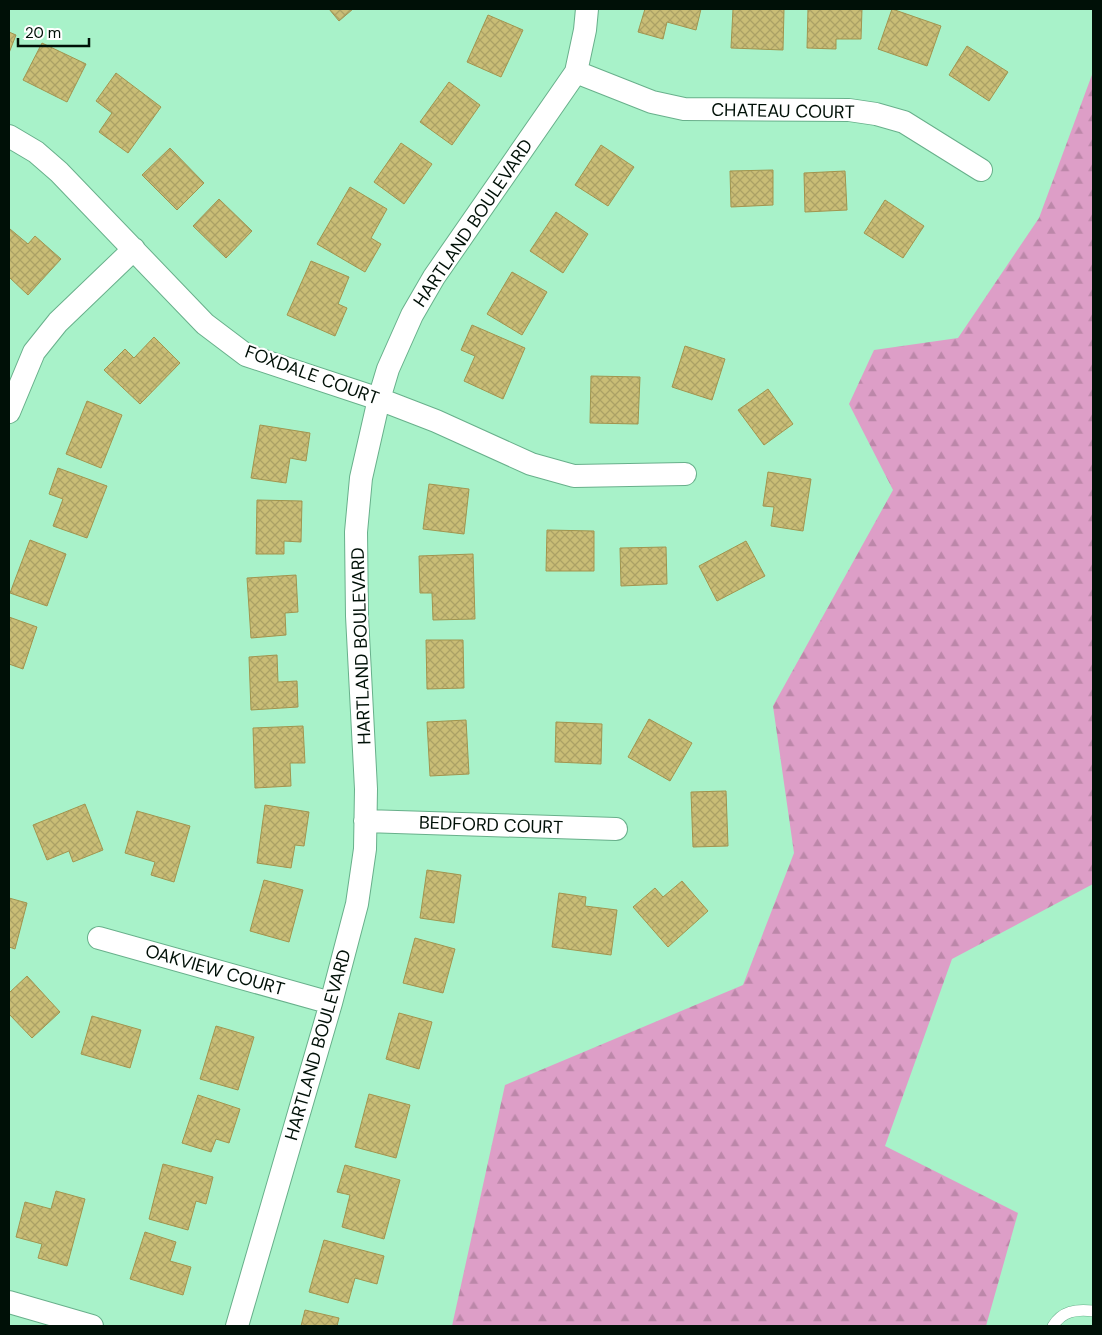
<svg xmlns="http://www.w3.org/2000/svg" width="1102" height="1335" viewBox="0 0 1102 1335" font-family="'DM Sans',sans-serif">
<defs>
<pattern id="forest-firs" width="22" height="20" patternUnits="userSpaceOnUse" patternTransform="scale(1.25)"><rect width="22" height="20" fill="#dd9ec7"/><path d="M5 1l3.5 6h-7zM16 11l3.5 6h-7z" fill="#bc87a9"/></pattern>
<pattern id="building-cross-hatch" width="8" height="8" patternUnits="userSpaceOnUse" patternTransform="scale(1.25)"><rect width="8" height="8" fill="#c9bd76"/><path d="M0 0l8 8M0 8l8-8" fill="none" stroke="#aba165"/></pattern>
</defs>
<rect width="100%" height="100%" fill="#a8f2c9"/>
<!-- forest -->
<path fill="url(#forest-firs)" d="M1093,72v812l-141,75 -67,187 133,67 -32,113h-534l53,-241 238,-100 51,-132 -21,-147 120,-216 -44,-86 25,-54 84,-12 81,-120z"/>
<!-- building -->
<path fill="url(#building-cross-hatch)" stroke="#a1954f" d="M329,9h24l-14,12z
M645,9h56l-5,21 -29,-8 -4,17 -25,-7z
M733,9h51l-1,41 -52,-2z
M808,9h54l-1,30h-25v10l-29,-1z
M892,9l49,17 -14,40 -49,-17z
M488,15l35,15 -22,47 -34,-15z
M9,32l7,3 -7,18z
M42,43l44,21 -19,38 -44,-22z
M967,46l41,26 -19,29 -40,-26z
M116,73l45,34 -33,46 -29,-21 13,-19 -16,-12z
M449,82l31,23 -28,40 -32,-23z
M401,143l31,21 -28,40 -30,-22z
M601,145l33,22 -26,39 -33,-21z
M170,148l34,35 -27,27 -35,-35z
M773,170v35l-42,2 -1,-36z
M845,171l2,39 -42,2 -1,-39z
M350,187l37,22 -16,29 10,6 -16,28 -48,-28z
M219,199l33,32 -26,27 -33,-32z
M885,200l39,26 -21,32 -39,-25z
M556,212l32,22 -25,39 -33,-22z
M10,229l18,15 7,-8 26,23 -33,36 -19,-18v-46z
M311,261l38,16 -11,27 9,4 -12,28 -48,-21z
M512,272l35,20 -25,43 -35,-21z
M472,325l53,23 -22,51 -39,-18 11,-25 -14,-6z
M154,337l26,26 -40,41 -36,-34 21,-21 9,9z
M685,346l40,13 -13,41 -40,-13z
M591,376l49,1 -2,47 -48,-1z
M768,389l25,35 -29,21 -26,-35z
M87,401l35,14 -21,53 -35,-14z
M260,425l50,8 -4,28 -16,-3 -4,25 -35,-5z
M58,468l49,18 -20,52 -34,-12 10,-27 -14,-5z
M768,472l43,7 -8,52 -32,-5 3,-19 -11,-1z
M429,484l40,5 -5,45 -41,-5z
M257,500l45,1 -1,41 -17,-1v13h-28z
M547,530l47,1v40h-48z
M30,540l36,14 -19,52 -37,-13z
M746,541l19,35 -48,25 -18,-35z
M666,547l1,37 -46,2 -1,-38z
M473,554l2,65 -42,1 -1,-27h-12l-1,-37z
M296,575l2,37 -13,1 1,22 -35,3 -4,-60z
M9,617l28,10 -14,42 -14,-5z
M426,640h37l1,48 -37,1z
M277,655l1,27 19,-1 1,26 -47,3 -2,-53z
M649,719l43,24 -22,38 -42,-24z
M466,720l3,54 -39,2 -3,-54z
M556,722l46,2 -1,40 -46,-2z
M303,726l2,37h-15l1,23 -36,2 -2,-60z
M726,791l2,55 -35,1 -2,-55z
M85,804l18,46 -30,12 -4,-11 -22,9 -14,-35z
M265,805l44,7 -5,34 -9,-1 -4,23 -34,-5z
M137,811l53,15 -16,56 -23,-7 4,-13 -30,-9z
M427,870l34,5 -7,48 -34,-5z
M264,880l39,10 -14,52 -39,-11z
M682,881l26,30 -40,36 -35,-40 22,-19 8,9z
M559,893l27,4 -1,9 32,4 -6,45 -59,-8z
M9,898l18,5 -12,46 -6,-2z
M415,938l40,11 -12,44 -40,-10z
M27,976l33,36 -28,26 -23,-24v-21z
M399,1013l33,9 -13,47 -33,-10z
M92,1016l49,14 -11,38 -49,-14z
M216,1026l38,11 -16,53 -38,-11z
M369,1094l41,11 -14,53 -41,-11z
M198,1095l42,14 -11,34 -13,-4 -5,13 -29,-9z
M163,1164l50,13 -7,27 -10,-3 -8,29 -39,-11z
M345,1165l55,15 -16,59 -42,-12 8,-32 -13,-3z
M56,1191l29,8 -18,67 -29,-8 4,-14 -26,-7 9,-35 26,7z
M145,1232l31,10 -6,19 21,6 -8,28 -53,-16z
M324,1240l60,16 -7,28 -22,-6 -7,25 -39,-11z
M305,1310l34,8 -2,8h-36z"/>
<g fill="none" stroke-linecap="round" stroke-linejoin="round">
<defs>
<path id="lane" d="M1053,1326c9,-15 23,-17 40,-15"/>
<path id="street" d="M576,72l76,30 32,7 165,1 27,4 28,8 77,48
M9,136l27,16 23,20 146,152 41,31 133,44 57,22 95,43 43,12 111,-2
M9,412l25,-60 24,-30 76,-73
M365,821l251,8
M99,938l232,65
M9,1302l83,24
M237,1326l94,-323 26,-99 8,-55 1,-60 -9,-173 -1,-84 5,-54 18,-79 9,-30 24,-54 22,-38 142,-205 9,-42 2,-21"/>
</defs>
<!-- lane casing -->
<use href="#lane" stroke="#68b08b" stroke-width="12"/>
<!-- street casing -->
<use href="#street" stroke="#68b08b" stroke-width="24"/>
<!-- lane -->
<use href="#lane" stroke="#fff" stroke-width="11"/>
<!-- street -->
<use href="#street" stroke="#fff" stroke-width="22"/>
</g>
<g text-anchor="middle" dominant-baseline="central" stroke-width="4.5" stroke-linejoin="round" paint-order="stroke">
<!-- street labels -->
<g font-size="18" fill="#001007" stroke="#fff">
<text transform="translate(783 111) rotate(1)">CHATEAU COURT</text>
<text transform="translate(473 223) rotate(-56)">HARTLAND BOULEVARD</text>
<text transform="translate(312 375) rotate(20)">FOXDALE COURT</text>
<text transform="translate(361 646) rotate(-92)">HARTLAND BOULEVARD</text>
<text transform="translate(491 825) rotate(2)">BEDFORD COURT</text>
<text transform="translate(215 970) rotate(16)">OAKVIEW COURT</text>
<text transform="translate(318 1045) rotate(-74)">HARTLAND BOULEVARD</text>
</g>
</g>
<!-- border -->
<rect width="1102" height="1335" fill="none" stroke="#001007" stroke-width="20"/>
<!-- scale -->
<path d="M18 38v8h71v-8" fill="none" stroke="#001007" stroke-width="2.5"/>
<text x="25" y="38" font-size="15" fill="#001007" stroke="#ffffff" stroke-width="4" paint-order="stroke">20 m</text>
</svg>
